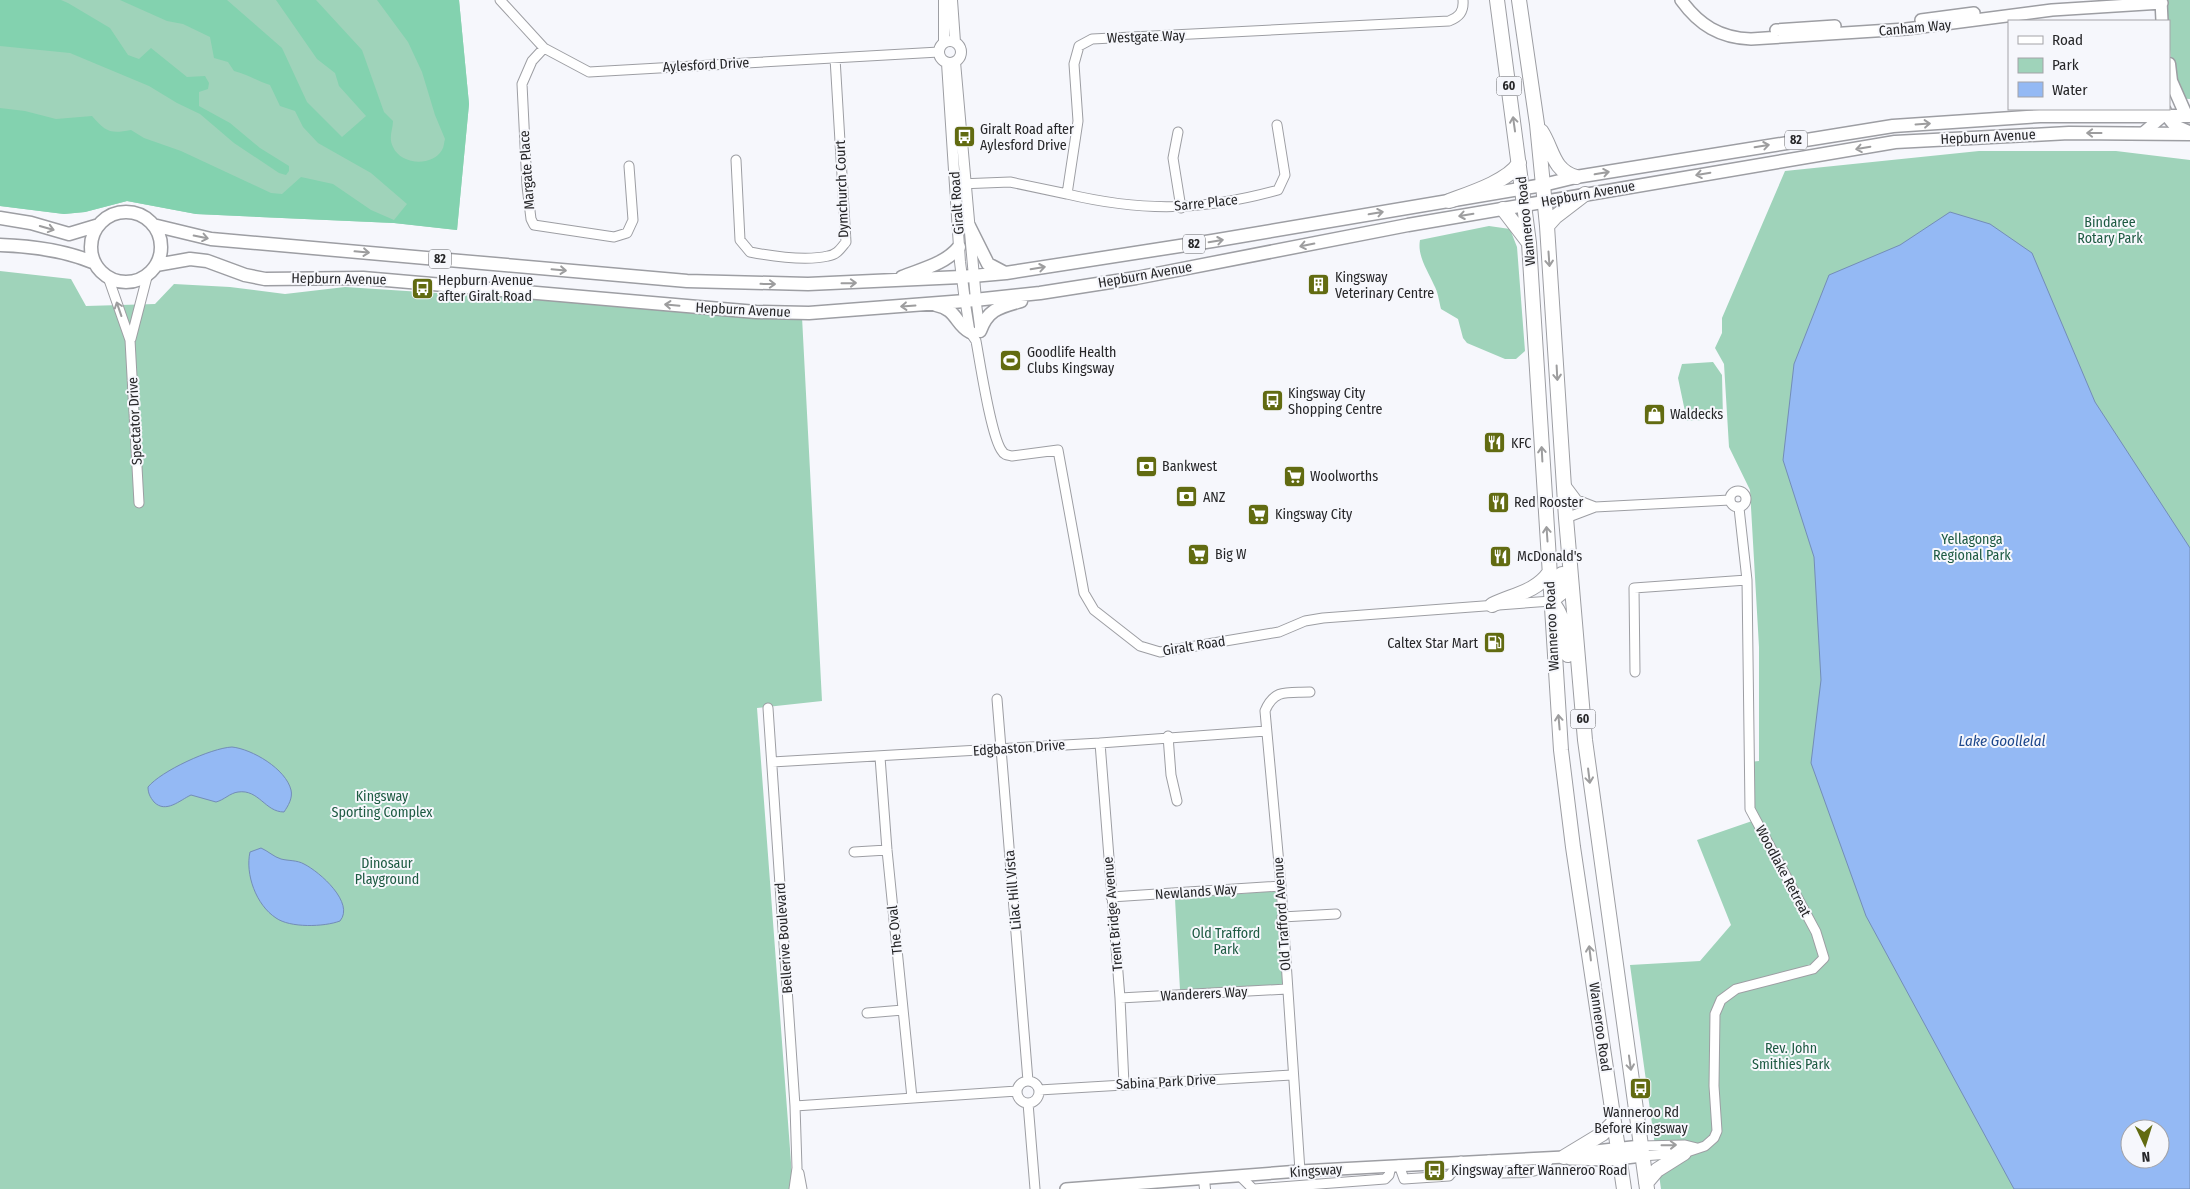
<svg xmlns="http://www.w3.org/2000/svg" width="2190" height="1189" viewBox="0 0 2190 1189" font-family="'Fira Sans Condensed',sans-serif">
<rect width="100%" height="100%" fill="#f6f7fc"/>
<!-- green -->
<path fill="#9fd3ba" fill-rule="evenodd" d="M0,0h459l10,104 -12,126 -63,-7 -198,-9 -69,-13 -42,11 -21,2 -64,-8z
M2167,0h23v99l-17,-1z
M1979,151h137l74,9v1029h-529l-31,-224 70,-4 31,-36 -34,-85 58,-20 -6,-58 10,-1v-114l-9,-157 -21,-43 -5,-83 -9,-16 7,-15v-15l63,-147zM2130,1129h30v30h-30z
M1489,226l21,3 7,18 8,104 -9,8h-11l-38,-16 -4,-5 -5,-19 -17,-10c-2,-8 -3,-17 -7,-24 -6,-14 -17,-29 -14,-45z
M0,271l71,8 15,27 69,-2 19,-20 56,3 55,7 60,-7 457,30 20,384 -65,7 36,481h-793z
M1713,362l9,13 1,44 -36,2 -9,-43 4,-14z
M1276,891l7,94 -103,5 -5,-91z"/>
<!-- forest -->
<path fill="#83d2af" d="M0,0h61l7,3 42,25 18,27 11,4 12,-11 36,29 18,-1 4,7 -1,6 -9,3v14l31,17 30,25 29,18v5l-3,4 -7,-2 -45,-30 -34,-29 -23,-11 -28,-17 -79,-33 -70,-7z
M120,0h107l55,48 25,54 35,35 24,-21 -27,-30 -4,-13 -18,-14 -41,-59h40l46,50 22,62 9,9c0,9 -5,16 0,26 8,18 39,20 49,3 2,-3 2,-8 3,-11l-10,-24 -13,-43 -14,-30 -31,-42h82l10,104 -12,126 -63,-7 -198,-9 -69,-13 -42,11 -21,2 -64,-8v-98l25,3 31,8 36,-3c14,16 18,18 39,14l13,8 37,13 90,42 11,1 19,-17 32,7 38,26 23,10 13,-16 -36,-31 -53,-30 -15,-16 -8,-16 -15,-5 -10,-21c-13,-4 -23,-11 -36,-14l-6,-9 -14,-4 -4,-21 -27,-13 -16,-3z"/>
<!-- water -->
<path fill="#94b9f4" stroke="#738db7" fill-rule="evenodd" d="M1950,212l40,12 42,29 63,149 95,146v641h-176l-148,-273 -55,-153 10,-83 -7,-123 -31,-97 11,-96 35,-89 71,-30zM2130,1129h30v30h-30z
M232,747c20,2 54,22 59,43 2,8 -3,16 -7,22 -19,0 -25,-23 -46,-20 -8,1 -14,8 -22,10l-25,-7c-11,5 -25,19 -37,7 -4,-5 -6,-9 -6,-15 13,-16 63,-39 84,-40z
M261,848c7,3 13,9 20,11 8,2 16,1 23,5 16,8 51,39 36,57 -16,6 -50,7 -64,-3 -20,-13 -31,-44 -26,-66z"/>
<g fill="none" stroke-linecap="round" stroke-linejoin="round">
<defs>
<path id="minor" d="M500,0l44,48 45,24 350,-20
M544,48l-12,13 -10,23 5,102 4,33 3,6 80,12 13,-4 6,-13 -4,-54
M1178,132l-5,26 8,50
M736,160l4,80 10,12c21,4 57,9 78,4 9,-1 13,-8 18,-14l-11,-184
M959,184l51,-2 57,12 11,-73 -4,-57 5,-18 13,-7 357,-18c10,-4 15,-9 14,-21
M1067,194c76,18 135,17 211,-4l7,-15 -8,-50
M108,277l22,63 9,163
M976,300l4,30
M965,301l5,31 6,9c4,21 15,96 26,110 2,4 5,4 10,5l46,-6 26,143 10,17 46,36 20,6 119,-20 26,-11 18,-3 228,-17
M131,339l16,-62
M1565,484l12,16 18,7
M1730 499a8 8 0 1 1 16 0a8 8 0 1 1-16 0Z
M1566,518l29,-11 135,-7
M1635,672l-1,-84 113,-8
M997,699l31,382
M768,708l27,398 2,62 -3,21
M1168,736l3,39 6,26
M1100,743l20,255 4,86
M880,757l7,93 25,248
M772,762l328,-19 166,-12
M854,852l33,-2
M1111,897l170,-11
M1282,917l54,-3
M1120,998l167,-9
M867,1013l36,-3
M1017 1092a11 11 0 1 1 22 0a11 11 0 1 1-22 0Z
M1039,1090l253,-15
M1028,1103l7,86
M795,1106l222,-15
M1641,1146l44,-1 12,3
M1642,1156l42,-3 21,-7 9,-8 3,-7 -3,-45 1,-72 6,-14 15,-11 77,-20 11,-11 -8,-26 -66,-123 -3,-229 -8,-72
M1489,1160l13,13c17,-1 40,3 48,-15
M1399,1165l5,14 45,-3 12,-15
M1300,1171l-19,-285 -16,-175c9,-23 24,-18 45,-19
M799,1173l3,16
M1241,1177l12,12
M1254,1189l131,-10 4,-4 2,-9"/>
<path id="tertiary" d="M944,0v42
M952,0l3,42
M939 52a11 11 0 1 1 22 0a11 11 0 1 1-22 0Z
M955,62l21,238
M947,63l13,199 5,39
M1204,1180l1,9"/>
<path id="secondary" d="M1681,0c18,25 39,38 70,39l155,-10 146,-19 110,-7
M2161,0l1,21
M1921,20l53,-7
M1776,30l59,-4
M2161,109l13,16 16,7
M2143,133l21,-18 1,-5
M1570,1159l39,1 33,-4
M1066,1189l234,-18 264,-14 13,-4 64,-7"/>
<path id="primary" d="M2169,64l2,17 15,34
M91 247a35 35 0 1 1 70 0a35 35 0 1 1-70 0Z
M0,218l31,5 38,11 30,-9
M153,225l58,14 476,42 121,3 153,-7 45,-4 206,-32 331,-56 33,-8 317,-51 147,-10h150
M969,226l19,38 17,9
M0,245c33,1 64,5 95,18
M156,265l34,-6 17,2 38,14 20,4 98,-1 393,34 53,1 156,-12 75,-8 96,-15 272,-53 487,-83 174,-9 121,1
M902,277c20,-8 43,-13 57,-30
M936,305c21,4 19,19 34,27
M980,331c8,-22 20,-24 41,-30"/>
<path id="trunk" d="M1497,0l32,243 32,507 12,97 51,342
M1519,0l18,124 10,102 19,292 19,222 62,449
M1541,131c12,18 11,39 35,46
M1449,201c19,-7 60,-20 70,-38
M1503,209l26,34
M1547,226l8,-9 30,-23
M1562,574l-1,19 -10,8c14,15 14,35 17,54
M1492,605c20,-10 44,-13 57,-32
M1564,1157l38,-23 12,-12
M1646,1183l11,-13 27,-17"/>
</defs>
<!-- minor casing -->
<use href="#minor" stroke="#9d9ea3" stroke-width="11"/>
<!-- tertiary casing -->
<use href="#tertiary" stroke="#9d9ea3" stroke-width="12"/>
<!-- secondary casing -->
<use href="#secondary" stroke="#9d9ea3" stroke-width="14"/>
<!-- primary casing -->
<use href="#primary" stroke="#9d9ea3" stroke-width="15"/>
<!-- trunk casing -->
<use href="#trunk" stroke="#9d9ea3" stroke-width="16"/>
<!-- minor -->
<use href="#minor" stroke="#fff" stroke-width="9"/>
<!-- tertiary -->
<use href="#tertiary" stroke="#fff" stroke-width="10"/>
<!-- secondary -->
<use href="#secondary" stroke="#fff" stroke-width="11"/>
<!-- primary -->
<use href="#primary" stroke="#fff" stroke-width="12"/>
<!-- trunk -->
<use href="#trunk" stroke="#fff" stroke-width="14"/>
</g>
<!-- one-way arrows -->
<defs><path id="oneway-shaft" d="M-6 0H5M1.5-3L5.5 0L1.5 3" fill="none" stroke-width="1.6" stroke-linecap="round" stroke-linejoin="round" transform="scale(1.25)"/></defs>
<g stroke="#9d9d9e">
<use href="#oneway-shaft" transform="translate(1514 124) rotate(-98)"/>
<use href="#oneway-shaft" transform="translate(1923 124) rotate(-4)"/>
<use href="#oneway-shaft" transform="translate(2094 133) rotate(-180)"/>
<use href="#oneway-shaft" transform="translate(1762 146) rotate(-9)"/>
<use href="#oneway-shaft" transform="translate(1863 148) rotate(170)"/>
<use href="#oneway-shaft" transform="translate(1602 173) rotate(-10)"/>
<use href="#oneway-shaft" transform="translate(1703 174) rotate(170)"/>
<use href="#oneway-shaft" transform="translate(1376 213) rotate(-10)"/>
<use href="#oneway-shaft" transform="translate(1466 215) rotate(171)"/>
<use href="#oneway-shaft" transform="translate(47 228) rotate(16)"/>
<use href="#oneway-shaft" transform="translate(201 237) rotate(11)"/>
<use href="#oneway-shaft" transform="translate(1216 241) rotate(-9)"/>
<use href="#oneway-shaft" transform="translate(1307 245) rotate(169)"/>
<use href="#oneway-shaft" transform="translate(362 252) rotate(5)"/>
<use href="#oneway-shaft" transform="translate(1549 259) rotate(86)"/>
<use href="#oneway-shaft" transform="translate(1038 268) rotate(-9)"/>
<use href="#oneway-shaft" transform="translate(559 270) rotate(5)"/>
<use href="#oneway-shaft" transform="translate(849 283) rotate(-1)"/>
<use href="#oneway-shaft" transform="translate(768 284) rotate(1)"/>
<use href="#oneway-shaft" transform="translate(672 305) rotate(-175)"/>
<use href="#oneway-shaft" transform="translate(908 306) rotate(176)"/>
<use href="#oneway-shaft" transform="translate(119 309) rotate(-109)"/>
<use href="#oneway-shaft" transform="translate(1557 373) rotate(87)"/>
<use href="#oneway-shaft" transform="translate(1542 454) rotate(-93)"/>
<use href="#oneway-shaft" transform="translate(1547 534) rotate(-94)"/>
<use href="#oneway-shaft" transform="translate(1559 722) rotate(-95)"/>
<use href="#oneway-shaft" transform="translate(1589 776) rotate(83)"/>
<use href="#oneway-shaft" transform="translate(1590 953) rotate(-97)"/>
<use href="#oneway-shaft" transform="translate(1630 1063) rotate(82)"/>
<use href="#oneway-shaft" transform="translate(1669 1145) rotate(-1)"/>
</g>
<!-- icons -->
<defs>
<symbol id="bus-square" viewBox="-11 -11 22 22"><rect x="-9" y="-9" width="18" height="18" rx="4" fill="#626b11" stroke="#f6f7fc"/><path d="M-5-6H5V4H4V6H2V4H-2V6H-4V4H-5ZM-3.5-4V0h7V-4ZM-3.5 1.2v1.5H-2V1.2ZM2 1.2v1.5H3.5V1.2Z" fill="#fff"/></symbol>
<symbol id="building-square" viewBox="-11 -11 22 22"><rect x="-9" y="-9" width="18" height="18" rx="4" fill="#626b11" stroke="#f6f7fc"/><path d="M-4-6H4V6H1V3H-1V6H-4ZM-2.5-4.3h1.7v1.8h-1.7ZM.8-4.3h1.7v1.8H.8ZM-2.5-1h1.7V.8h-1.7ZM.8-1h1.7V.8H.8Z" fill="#fff"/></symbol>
<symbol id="stadium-square" viewBox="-11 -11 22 22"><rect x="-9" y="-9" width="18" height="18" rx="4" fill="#626b11" stroke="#f6f7fc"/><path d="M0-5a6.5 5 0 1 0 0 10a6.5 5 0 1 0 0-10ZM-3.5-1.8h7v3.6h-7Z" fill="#fff"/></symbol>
<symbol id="shop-square" viewBox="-11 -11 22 22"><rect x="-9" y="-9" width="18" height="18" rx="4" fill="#626b11" stroke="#f6f7fc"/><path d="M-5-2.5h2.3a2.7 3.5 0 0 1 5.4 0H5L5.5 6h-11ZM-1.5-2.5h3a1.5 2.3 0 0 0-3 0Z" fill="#fff"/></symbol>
<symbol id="restaurant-square" viewBox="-11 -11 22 22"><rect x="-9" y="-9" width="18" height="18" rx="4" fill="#626b11" stroke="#f6f7fc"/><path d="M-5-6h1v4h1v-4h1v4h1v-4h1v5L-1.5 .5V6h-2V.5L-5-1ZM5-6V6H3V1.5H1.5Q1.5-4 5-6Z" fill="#fff"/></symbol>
<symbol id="bank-square" viewBox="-11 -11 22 22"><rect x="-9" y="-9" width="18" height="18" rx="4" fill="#626b11" stroke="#f6f7fc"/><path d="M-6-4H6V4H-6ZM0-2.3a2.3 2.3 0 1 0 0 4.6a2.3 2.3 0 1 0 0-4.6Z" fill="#fff"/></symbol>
<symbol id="supermarket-square" viewBox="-11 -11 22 22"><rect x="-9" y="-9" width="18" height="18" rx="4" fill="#626b11" stroke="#f6f7fc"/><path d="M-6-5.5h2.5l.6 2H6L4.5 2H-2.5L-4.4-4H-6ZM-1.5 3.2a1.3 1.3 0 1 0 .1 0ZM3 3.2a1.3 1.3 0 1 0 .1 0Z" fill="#fff"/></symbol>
<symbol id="fuel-square" viewBox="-11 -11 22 22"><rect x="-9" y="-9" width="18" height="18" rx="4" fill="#626b11" stroke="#f6f7fc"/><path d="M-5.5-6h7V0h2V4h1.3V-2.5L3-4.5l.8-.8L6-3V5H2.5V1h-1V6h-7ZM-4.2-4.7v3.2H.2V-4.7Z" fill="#fff"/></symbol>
</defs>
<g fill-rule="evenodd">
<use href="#bus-square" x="952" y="124" width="25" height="25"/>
<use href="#building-square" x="1306" y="272" width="25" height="25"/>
<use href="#bus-square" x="410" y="276" width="25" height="25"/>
<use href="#stadium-square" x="998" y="348" width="25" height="25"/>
<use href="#bus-square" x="1260" y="388" width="25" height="25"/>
<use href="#shop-square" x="1642" y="402" width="25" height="25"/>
<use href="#restaurant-square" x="1482" y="430" width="25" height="25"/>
<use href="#bank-square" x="1134" y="454" width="25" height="25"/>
<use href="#supermarket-square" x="1282" y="464" width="25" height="25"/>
<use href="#bank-square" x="1174" y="484" width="25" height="25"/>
<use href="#restaurant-square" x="1486" y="490" width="25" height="25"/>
<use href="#supermarket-square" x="1246" y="502" width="25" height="25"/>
<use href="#supermarket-square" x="1186" y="542" width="25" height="25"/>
<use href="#restaurant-square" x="1488" y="544" width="25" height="25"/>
<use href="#fuel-square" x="1482" y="630" width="25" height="25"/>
<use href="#bus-square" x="1628" y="1076" width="25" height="25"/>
<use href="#bus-square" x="1422" y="1158" width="25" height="25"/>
</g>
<g text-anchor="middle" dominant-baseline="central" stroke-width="4" stroke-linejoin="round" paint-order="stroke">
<!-- shield labels -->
<g fill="#f6f7fc" stroke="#646568" stroke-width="1">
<rect x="1496.5" y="76.5" width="25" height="19" rx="4"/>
<rect x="1785" y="130.5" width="22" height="19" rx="4"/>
<rect x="1183" y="234.5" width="22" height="19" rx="4"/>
<rect x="429" y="249.5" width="22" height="19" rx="4"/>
<rect x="1570.5" y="709.5" width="25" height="19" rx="4"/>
</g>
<g font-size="12" font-weight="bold" fill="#262628">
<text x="1509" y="86">60</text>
<text x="1796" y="140">82</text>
<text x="1194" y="244">82</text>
<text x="440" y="259">82</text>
<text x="1583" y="719">60</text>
</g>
<!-- street labels -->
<g font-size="14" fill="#262628" stroke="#f6f7fc">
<text transform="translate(1915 28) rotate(-5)">Canham Way</text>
<text transform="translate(1146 37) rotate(-2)">Westgate Way</text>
<text transform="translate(706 65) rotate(-3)">Aylesford Drive</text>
<text transform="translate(1988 137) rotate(-3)">Hepburn Avenue</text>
<text transform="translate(527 170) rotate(-94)">Margate Place</text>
<text transform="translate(842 189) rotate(-92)">Dymchurch Court</text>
<text transform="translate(1588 194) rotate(-10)">Hepburn Avenue</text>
<text transform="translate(957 203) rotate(-94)">Giralt Road</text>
<text transform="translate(1206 203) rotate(-6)">Sarre Place</text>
<text transform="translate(1526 221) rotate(-96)">Wanneroo Road</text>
<text transform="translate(1145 275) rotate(-10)">Hepburn Avenue</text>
<text transform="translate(339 279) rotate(1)">Hepburn Avenue</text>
<text transform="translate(743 310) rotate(3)">Hepburn Avenue</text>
<text transform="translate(135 421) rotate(-93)">Spectator Drive</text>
<text transform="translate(1552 626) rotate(-93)">Wanneroo Road</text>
<text transform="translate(1194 646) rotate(-9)">Giralt Road</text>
<text transform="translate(1019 748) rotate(-4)">Edgbaston Drive</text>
<text transform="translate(1783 871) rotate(62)">Woodlake Retreat</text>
<text transform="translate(1013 890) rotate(-95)">Lilac Hill Vista</text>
<text transform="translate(1196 892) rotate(-4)">Newlands Way</text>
<text transform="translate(1113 914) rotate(-95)">Trent Bridge Avenue</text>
<text transform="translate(1282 914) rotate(-94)">Old Trafford Avenue</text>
<text transform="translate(895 930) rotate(-96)">The Oval</text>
<text transform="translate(784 938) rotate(-94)">Bellerive Boulevard</text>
<text transform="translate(1204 994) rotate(-3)">Wanderers Way</text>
<text transform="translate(1600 1027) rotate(82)">Wanneroo Road</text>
<text transform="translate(1166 1082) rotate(-3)">Sabina Park Drive</text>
<text transform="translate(1316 1171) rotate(-4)">Kingsway</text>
</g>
<!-- poi labels -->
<g font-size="14" fill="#262628" stroke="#f6f7fc" text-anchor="start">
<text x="980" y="129">Giralt Road after<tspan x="980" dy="16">Aylesford Drive</tspan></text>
<text x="1335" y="277">Kingsway<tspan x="1335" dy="16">Veterinary Centre</tspan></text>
<text x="438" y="280">Hepburn Avenue<tspan x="438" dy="16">after Giralt Road</tspan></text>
<text x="1027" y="352">Goodlife Health<tspan x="1027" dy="16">Clubs Kingsway</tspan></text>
<text x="1288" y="393">Kingsway City<tspan x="1288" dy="16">Shopping Centre</tspan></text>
<text x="1670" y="414">Waldecks</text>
<text x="1511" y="443">KFC</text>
<text x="1162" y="466">Bankwest</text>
<text x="1310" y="476">Woolworths</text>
<text x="1203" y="497">ANZ</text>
<text x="1514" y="502">Red Rooster</text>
<text x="1275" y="514">Kingsway City</text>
<text x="1215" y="554">Big W</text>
<text x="1517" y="556">McDonald's</text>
<text x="1478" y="643" text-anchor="end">Caltex Star Mart</text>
<text x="1641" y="1112" text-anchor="middle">Wanneroo Rd<tspan x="1641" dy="16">Before Kingsway</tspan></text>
<text x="1451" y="1170">Kingsway after Wanneroo Road</text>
</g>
<!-- park labels -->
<g font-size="14" fill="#1d5a42" stroke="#f6f7fc">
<text x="2110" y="222">Bindaree<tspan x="2110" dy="16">Rotary Park</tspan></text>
<text x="1972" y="539">Yellagonga<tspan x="1972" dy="16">Regional Park</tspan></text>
<text x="382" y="796">Kingsway<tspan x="382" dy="16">Sporting Complex</tspan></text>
<text x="387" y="863">Dinosaur<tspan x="387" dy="16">Playground</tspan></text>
<text x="1226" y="933">Old Trafford<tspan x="1226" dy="16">Park</tspan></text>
<text x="1791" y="1048">Rev. John<tspan x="1791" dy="16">Smithies Park</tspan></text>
</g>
<!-- water labels -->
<g font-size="15" font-style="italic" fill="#1d478c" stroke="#f6f7fc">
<text x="2002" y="741">Lake Goollelal</text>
</g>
</g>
<!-- legend -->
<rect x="2008" y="20" width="162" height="90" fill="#f6f7fc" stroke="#a3a3a7"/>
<rect x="2018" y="36" width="25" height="8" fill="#ffffff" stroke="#a3a3a7"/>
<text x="2052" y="45" font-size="15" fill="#262628">Road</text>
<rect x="2018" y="58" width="25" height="15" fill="#9fd3ba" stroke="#a3a3a7"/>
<text x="2052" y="70" font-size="15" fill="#262628">Park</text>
<rect x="2018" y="82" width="25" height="15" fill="#94b9f4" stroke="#a3a3a7"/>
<text x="2052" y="95" font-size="15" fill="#262628">Water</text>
<!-- north arrow -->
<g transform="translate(2145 1144) rotate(176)"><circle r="24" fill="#f6f7fc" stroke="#a3a3a7"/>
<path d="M0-4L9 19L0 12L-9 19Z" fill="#626b11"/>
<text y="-8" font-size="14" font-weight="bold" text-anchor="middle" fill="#262628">N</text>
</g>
</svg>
